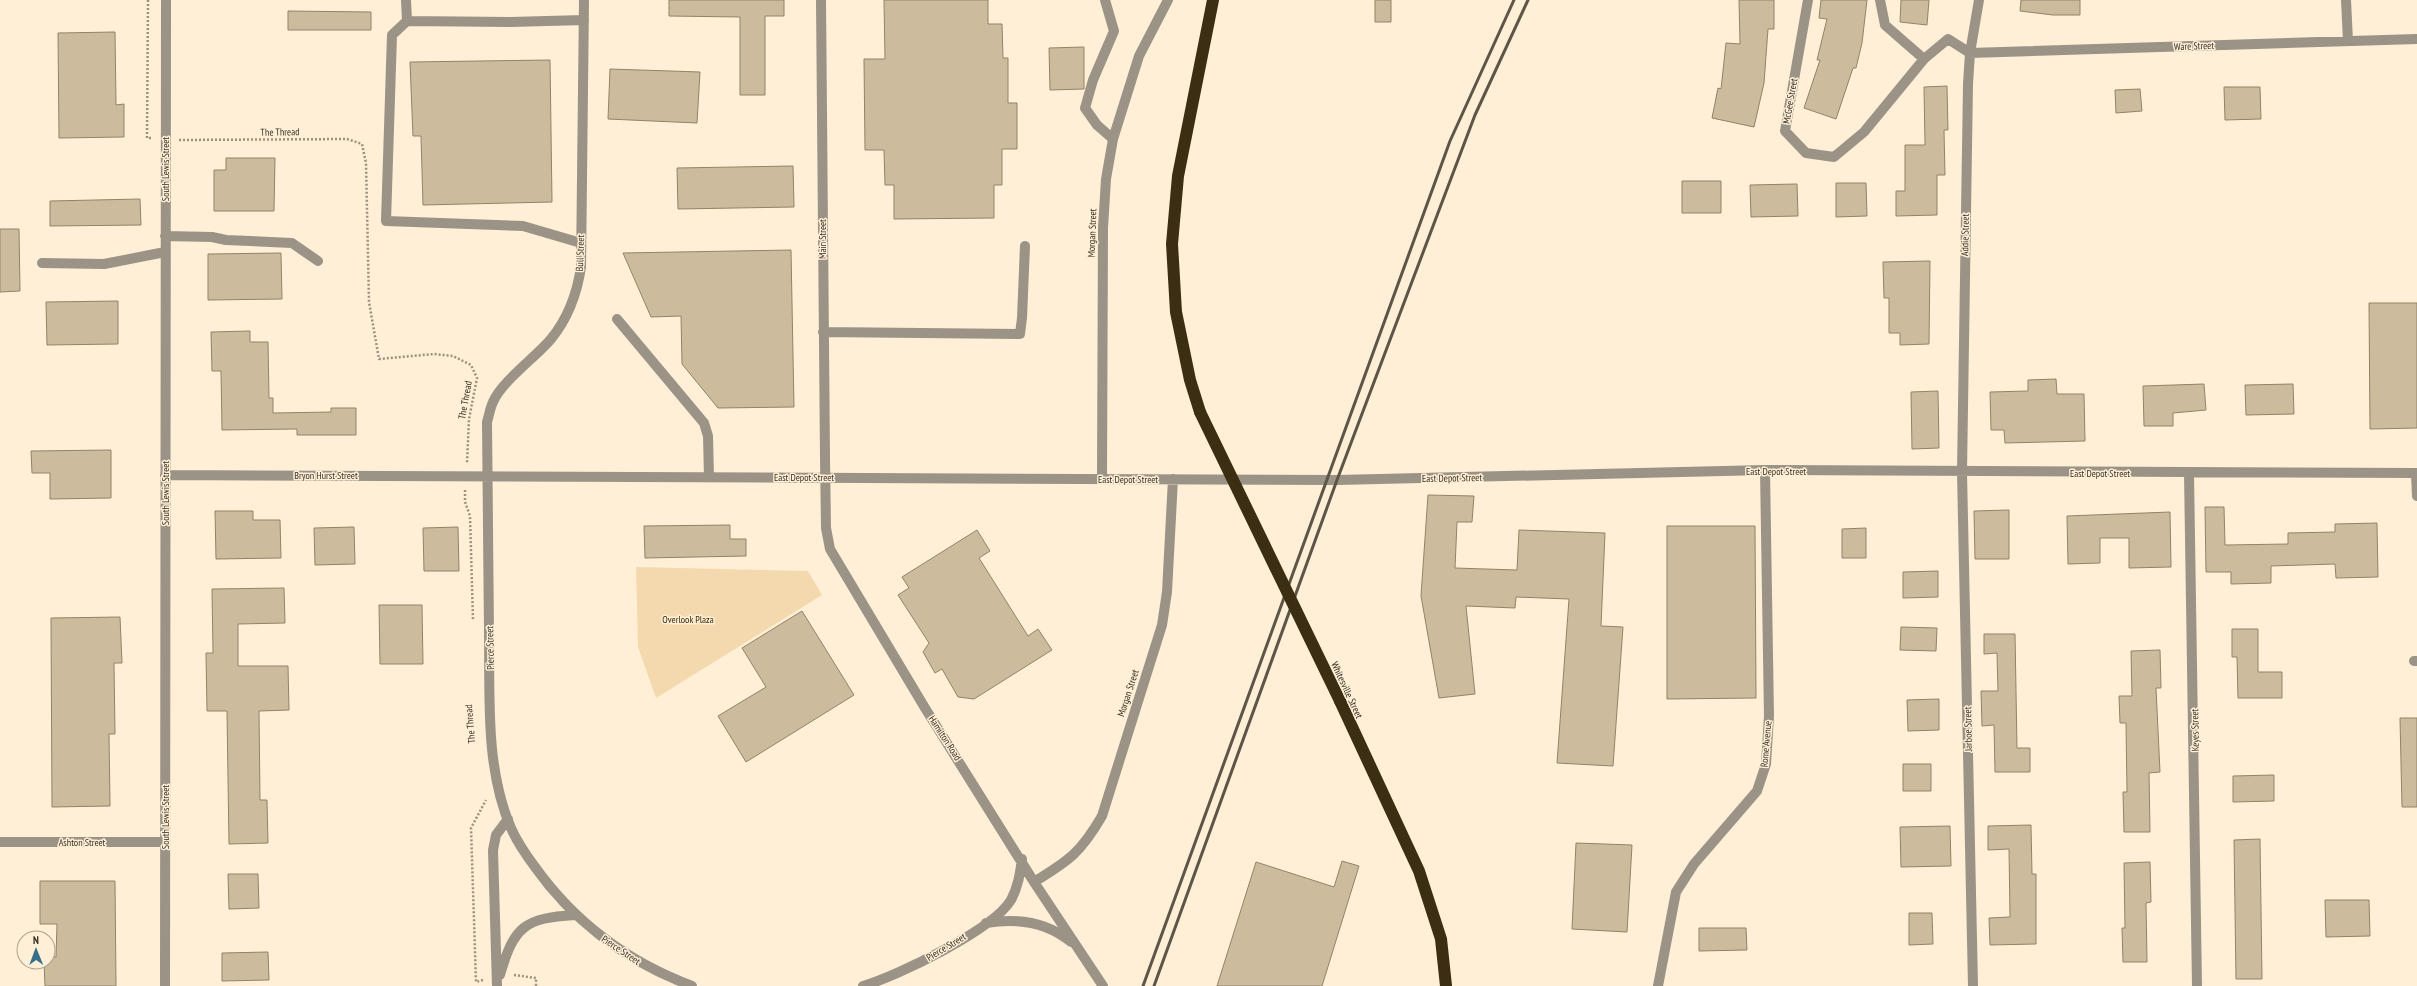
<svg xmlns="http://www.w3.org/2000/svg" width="2417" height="986" viewBox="0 0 2417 986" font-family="'PT Sans Narrow',sans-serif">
<rect width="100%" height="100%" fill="#feefd6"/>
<!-- green -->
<path fill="#f3d9ad" d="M636,567l172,4 14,24 -166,103 -18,-51z"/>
<!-- building -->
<path fill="#cdbb9d" stroke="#938366" d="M669,0h115v16h-19v79h-25v-78l-71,-1z
M884,0h104v24h14l1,34h5v45h9v46h-15v36h-8v33l-100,1v-34h-9l-1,-35h-19l-1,-91h21z
M1375,0h16v22h-16z
M1739,0h35v29h-6l-4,54 -10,44 -42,-9 6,-30 3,1 5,-46 14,1z
M1821,0h46l-5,43 -6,25h-3l-17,51 -32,-11 16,-48h-3l10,-41 -8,-1z
M1901,0h28l-2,25 -27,-3z
M2021,0h59v15h-27l-33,-4z
M288,11l83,1v18h-83z
M115,32l1,73 8,-1v33l-65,1 -1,-105z
M1084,47v42l-34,1 -1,-42z
M550,60l2,142 -129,3 -2,-69h-8l-3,-74z
M610,69l90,3 -3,51 -89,-4z
M1947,86l1,44h-4l1,45h-8v40l-41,1v-25h9v-46h20l-1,-58z
M2224,87h36l1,32 -36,1z
M2140,89l2,22 -26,2 -1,-23z
M226,158h49l-1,53h-60v-41h12z
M793,166l1,41 -116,2 -1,-41z
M1682,181h39v32h-39z
M1836,183h30l1,33 -31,1z
M1797,184l1,32 -47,1 -1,-32z
M140,199l1,26 -91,1v-25z
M0,229h19l1,62 -20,1z
M791,250l3,157 -76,1 -36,-44 -1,-48 -30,1 -28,-64z
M281,253l1,46 -74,1v-46z
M1930,261l-1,83 -29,1v-12h-11v-35h-5l-1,-36z
M118,301v43l-71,1 -1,-43z
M2369,303h48v125l-47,1z
M250,331v11h18l1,56h4v15l58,-1v-4h25v27h-59v-6l-75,1 -1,-59h-9l-1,-39z
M2056,379l1,15h27l1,47 -80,2 -1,-13h-13l-1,-38 38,-1v-11z
M2204,384l2,26 -33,3v13h-29l-1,-40z
M2293,384l1,30 -48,1 -1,-30z
M1938,391l1,57 -27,1 -1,-57z
M111,450v48l-61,1v-26h-18l-1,-22z
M1428,495l46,1 -2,26h-15l-2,46 62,2 2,-40 86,3 -4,93 22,1 -10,139 -56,-3 12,-164 -53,-2 -1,11 -49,-2 9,88 -36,4 -18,-102z
M2205,507h19l1,38 63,-1v-11l47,-1v-8l42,-1 1,54 -42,1 -1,-14 -64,2v17l-40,1v-12h-25z
M2009,510v49h-34l-1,-48z
M215,511h38v9h27l1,38 -65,1z
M2170,512l1,55 -42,1v-30h-29v25l-32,1 -1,-48z
M730,525v14h16v17l-101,2 -1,-32z
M1667,526h88l1,172 -89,1z
M354,527l1,37 -40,1 -1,-37z
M458,527l1,44h-35l-1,-43z
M1866,528v30h-24v-29z
M977,530l13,21 -11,7 49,78 10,-7 14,21 -78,49 -16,-2 -16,-28 -7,4 -12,-21 6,-9 -31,-48 11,-7 -7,-11z
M1938,571v26l-35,1v-26z
M284,588l1,35 -47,1v42h50l1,44 -30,1 1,89h7l1,43 -39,1 -2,-133h-20l-1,-58h7l-1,-64z
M379,605h43l1,59h-43z
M802,611l52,84 -108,67 -28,-46 48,-29 -24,-39z
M120,617l2,46h-8l1,71h-6l1,72 -58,1 -1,-189z
M1901,627l36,1 -1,23 -36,-1z
M2232,629h26v43h24v26h-44l-1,-41h-5z
M1984,634h31l2,114h13v24h-35l-1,-47 -12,1 -1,-35h17l-1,-38 -13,1z
M2160,650l1,38h-5l4,84 -11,1 1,59h-26l-1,-40h4l-1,-69h-6l-1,-27h13l-1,-45z
M1939,699v31l-31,1 -1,-31z
M2400,718h17v89h-15z
M1903,764h28v27h-28z
M2274,775v26l-41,1v-26z
M2031,825l1,49h4v70l-46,1 -1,-27 21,-1 -1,-68 -21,1v-24z
M1950,826l1,40 -50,1 -1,-40z
M2260,839l2,140h-26l-2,-139z
M1576,843l56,2 -5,87 -55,-3z
M1342,861l17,5 -37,120h-105l39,-124 78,25z
M2150,862l1,40 -5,1 1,59h-24l-1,-34h3l-1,-65z
M228,874h30l1,34 -30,1z
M40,881h75l1,105h-71l-1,-24h4v-5h8l1,-33h-17z
M2325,900h44l1,36 -44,1z
M1909,913h23l1,31 -24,1z
M1699,928h47l1,22 -48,1z
M268,952l1,28 -47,1v-28z"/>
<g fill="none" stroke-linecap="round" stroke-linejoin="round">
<!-- path -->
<path stroke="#9c917f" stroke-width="2.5" stroke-dasharray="2 2" stroke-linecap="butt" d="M148,0l-1,138h5
M179,140l168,-1 15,5 4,19 3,139 10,57 55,-5 19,2 18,9 6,13 -8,41 -2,44
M465,490v12l5,14 3,104
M514,975l22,3v8
M483,980l-7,2 -5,-154 15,-28"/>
<!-- minor -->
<path stroke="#9a9386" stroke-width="10" d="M406,0l1,21 -15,14 -6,186 137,5 58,17
M584,0l-3,267c-4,27 -12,50 -30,72 -15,18 -49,42 -58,63 -3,6 -4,14 -6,20 1,71 2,141 2,211 1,64 -4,135 22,195 6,14 15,27 24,39 40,56 93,95 157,119
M821,0l4,458 1,70 4,21 95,159 109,174 69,104
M1105,0l9,31 -21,49 -8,28 12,17 16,14
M1808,0l-23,131 21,22 28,4 30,-25 60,-73 24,-20 22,14 447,-14
M1880,0l5,25 39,34
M2346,0l2,41
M407,21l103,1 74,-2
M165,236l47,1 14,3 66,3 26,18
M42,263l62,1 61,-12
M617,319l87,104 4,13 1,41
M823,332l197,2 2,-16 3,-72
M2189,473l8,513
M2416,473l1,23
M165,475l1172,5 428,-10 652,3
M1102,479l1,-251 3,-49 7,-40 26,-83 29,-56
M2414,661h3
M0,842h165
M1034,882c36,-22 47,-30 68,-66l60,-191 5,-33 6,-113
M986,923c30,-5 61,-1 85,19
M500,975c14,-49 25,-57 75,-60
M165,986l1,-986
M497,986l-4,-136 3,-15 12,-16
M863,986c34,-10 130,-56 148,-86 7,-13 9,-26 11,-41
M1658,986l18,-94 18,-28 63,-73 9,-27 3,-48 -4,-246
M1973,986l-11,-514 6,-388 2,-31 9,-53"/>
<!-- highway -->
<path stroke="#3c2e13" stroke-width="12" d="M1200,412l-10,-32 -14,-68 -4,-68 6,-68 35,-176
M1340,701l79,170 22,68 5,47"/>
<!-- rail -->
<path stroke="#5d5546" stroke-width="3" d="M1143,986l307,-845 64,-141
M1154,986l183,-506 138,-365 53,-115"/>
<!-- highway-bridge -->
<path stroke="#3c2e13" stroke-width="12" d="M1200,412l140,289"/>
</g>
<g text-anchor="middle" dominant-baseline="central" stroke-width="3" stroke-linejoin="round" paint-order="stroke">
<!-- street labels -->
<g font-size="10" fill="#362f23" stroke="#feefd6">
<text transform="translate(2194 46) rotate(-2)">Ware Street</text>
<text transform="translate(1790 101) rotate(-80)">McGee Street</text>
<text transform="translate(280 132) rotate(-1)">The Thread</text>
<text transform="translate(165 169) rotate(-90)">South Lewis Street</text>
<text transform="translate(1092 233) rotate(-88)">Morgan Street</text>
<text transform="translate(1965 235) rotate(-89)">Addie Street</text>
<text transform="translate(822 239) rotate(-90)">Main Street</text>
<text transform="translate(580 253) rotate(-88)">Bull Street</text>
<text transform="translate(465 400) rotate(-80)">The Thread</text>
<text x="1776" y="471">East Depot Street</text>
<text x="2100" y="473">East Depot Street</text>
<text x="326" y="475">Bryon Hurst Street</text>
<text x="804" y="477">East Depot Street</text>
<text transform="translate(1452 478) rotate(-1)">East Depot Street</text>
<text x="1128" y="479">East Depot Street</text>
<text transform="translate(165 493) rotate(-90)">South Lewis Street</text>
<text transform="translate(490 648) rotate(-91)">Pierce Street</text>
<text transform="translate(1347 690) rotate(65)">Whitesville Street</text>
<text transform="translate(1128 693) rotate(-72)">Morgan Street</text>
<text transform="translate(470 724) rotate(-95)">The Thread</text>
<text transform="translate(1968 729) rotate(-91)">Jarboe Street</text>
<text transform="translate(2195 730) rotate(-91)">Keyes Street</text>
<text transform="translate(945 738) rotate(57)">Hamilton Road</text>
<text transform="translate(1766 744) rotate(-85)">Rome Avenue</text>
<text transform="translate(165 817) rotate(-90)">South Lewis Street</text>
<text x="82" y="842">Ashton Street</text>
<text transform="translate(946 947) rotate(-31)">Pierce Street</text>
<text transform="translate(621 950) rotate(34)">Pierce Street</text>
</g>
<!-- park labels -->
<g font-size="10" fill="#392805" stroke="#feefd6">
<text x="688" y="619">Overlook Plaza</text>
</g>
</g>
<!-- north arrow -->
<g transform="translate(36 950) rotate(359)"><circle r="19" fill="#feefd6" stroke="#aea28e"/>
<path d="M0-3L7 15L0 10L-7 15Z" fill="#376e89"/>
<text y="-6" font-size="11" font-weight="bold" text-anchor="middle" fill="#362f23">N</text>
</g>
</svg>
